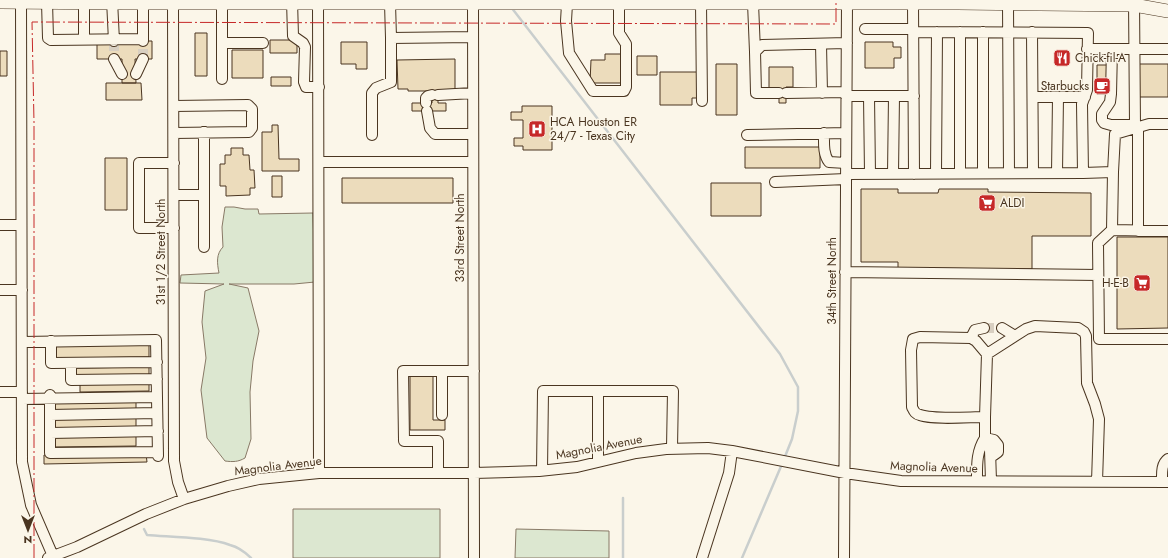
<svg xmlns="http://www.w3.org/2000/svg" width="1168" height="558" viewBox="0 0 1168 558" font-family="Jost,sans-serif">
<rect width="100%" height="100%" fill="#fbf6e9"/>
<!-- green -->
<path fill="#dce7d0" stroke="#887966" d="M225,207h9l11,2h13l1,5 54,-1 2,69 -21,2h-65l19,4 11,43 -6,30 -3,31 1,47 -6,19c-7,4 -12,4 -20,3l-18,-23 -6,-48 5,-32 -4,-36 3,-31 19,-7 -44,-1 1,-8 38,-2c-2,-10 -3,-19 4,-26l-1,-20z
M293,509h147v49h-147z
M516,529l93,2v27h-94z"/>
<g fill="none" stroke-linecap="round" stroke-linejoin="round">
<!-- stream -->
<path stroke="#c9cecd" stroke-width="2.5" d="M511,7l269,347 18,33v24l-6,28 -8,20
M144,529l3,6c23,2 62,2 83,10 8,2 15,7 21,13
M623,558v-60
M742,558l40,-94"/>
</g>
<!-- building -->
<path fill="#ecdcbc" stroke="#4a3520" d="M195,33h12v43h-12z
M270,40h27v13h-27z
M97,41h55v18h-17l1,24h-14v-24h-25z
M341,42h26v27h-11v-5h-15z
M865,42h28v5h8v11h-7v10h-29z
M232,50h31v28h-31z
M0,51h7v25h-7z
M605,54h19l-1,29h-33l1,-23h14z
M637,56h20v19h-20z
M455,59v32h-17v12h8v8h-34v-8h20v-12h-24v-2h-10l-1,-29z
M716,64h21v51h-21z
M1139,64h29v33h-29z
M1097,65h12l-2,29h-10z
M769,67h24v20h-7v16h-7v-15h-10z
M660,72h37v26h-5v7h-32z
M271,77h20v9h-20z
M106,83h35l1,17h-36z
M522,106h30v44h-29v-4h-9v-8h9v-18h-12v-8h11z
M272,125h6l1,34h20v12h-37v-39h10z
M745,147h75v21h-75z
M231,148h12v7h6l1,15h4l1,18h-5v7l-24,1v-10h-6v-22h5v-9h6z
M105,158h22v52h-22z
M272,176h10v21h-10z
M342,178h111v25h-111z
M711,183h50v33h-50z
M861,189h37v4h40l1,-4h49v3l103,1v43h-59v33l-134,-1v-6h-37z
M1117,237h51v91l-51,1z
M149,344v13l-93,1v-13z
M149,367v8l-73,1v-8z
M410,375h23v45h12v10h-35z
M149,383v8l-69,1v-8z
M136,402v8l-82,1v-8z
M55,418h81v10l-81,1z
M136,436v10l-81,1 -1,-10z
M146,454l1,8 -103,2v-9z"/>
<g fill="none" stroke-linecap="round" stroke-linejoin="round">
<!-- minor-tunnel -->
<path stroke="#d8cfc1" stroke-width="10" stroke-dasharray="10 5" stroke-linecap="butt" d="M114,41v18
M143,59v-18
M984,328h18"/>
<defs>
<path id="minor" d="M21,0l1,462 9,43 22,51
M112,0l2,41
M292,0l1,36 10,7 2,4 -1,35 2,5h13
M1134,0l1,125 3,3v103
M47,2l1,36 3,2 92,-1
M84,3v36
M143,3v38
M173,3l1,458 4,21 6,17
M222,3v76
M318,3l1,470
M390,3l1,35 82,-1
M473,3l1,555
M701,3l1,98
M753,3l2,49
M913,3l1,171
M567,4l-1,17 3,32 24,38h31l2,-4v-43l-7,-11v-33
M1008,4l1,169
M865,29h48
M913,32l175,1 -1,57 -5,14 1,69
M960,32v141
M983,32v141
M1032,32l1,141
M222,43h41
M821,44l1,49
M1087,49h81
M1112,49l-1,45 -1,8 -8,12v6l2,3 7,2h24
M114,59l8,15
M136,74l7,-15
M779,93h-23l-1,-41 7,-7 85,-2
M786,93l60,-1
M438,95l35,-2
M846,96h68
M869,96l1,78
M1033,97h52
M426,103v-5l2,-2 4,-1
M174,106l74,-1 4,4v19l-3,4 -75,1
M427,111l3,17 5,6h38
M1168,124h-19l-34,10 -2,38 -1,58 -14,13 1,96h69
M204,132v115
M824,133c0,10 -1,21 5,29l17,1
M372,135v-42l4,-5 15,-6v-44
M747,135l99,-2
M319,162h154
M936,173l1,-141
M1057,173l1,-76
M846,174l237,-1 30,-1
M893,174l1,-78
M775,182l71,-3
M174,195h30
M0,225h21
M174,228h-35v-65h35
M1112,230l56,1
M845,272l253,3
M0,290h22
M1002,328l13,8
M971,338l4,-8 9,-2
M51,341v22l106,-1
M22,342l134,-2 2,116
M987,354l-2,63c-16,0 -51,3 -65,-2 -5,-1 -6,-4 -8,-8l-1,-57 2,-11 7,-2 51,1 5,3 11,13 39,-25 9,-3 43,2 6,4 2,4 1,47 8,21 4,15 -2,63
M71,363v17l86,-1
M442,371v44
M0,392h22
M50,395v58l108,-1
M22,399l135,-2
M50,415l107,-2
M985,417v21l5,12 1,31
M50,433l108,-2
M985,438l9,2 4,5v7l-7,5
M598,462v-71
M542,471l1,-80h130l-1,57
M438,473v-32h-34l-1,-70h71
M977,481c0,-15 -1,-29 8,-43
M1162,482c0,-8 -1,-18 6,-23
M48,558l29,-11 69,-33 38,-15 44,-13 31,-7 60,-6h155l65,-2 38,-4 59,-14 30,-4 42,-1 24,3 113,22 56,8 267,1
M702,558l27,-85 3,-22
M844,558l3,-555"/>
<path id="major" d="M0,2l124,1h834l176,2 34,6"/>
</defs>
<!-- minor casing -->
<use href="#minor" stroke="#4a3520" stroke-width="12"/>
<!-- major casing -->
<use href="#major" stroke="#4a3520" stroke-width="14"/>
<!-- minor -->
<use href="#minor" stroke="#fbf6e9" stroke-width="10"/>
<!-- major -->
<use href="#major" stroke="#fbf6e9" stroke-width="13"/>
<!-- power -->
<path stroke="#c62828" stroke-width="1" stroke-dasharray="14 3 2 3" stroke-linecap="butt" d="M34,558v-436l-2,-100 804,2v-24"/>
</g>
<!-- icons -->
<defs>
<symbol id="restaurant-square" viewBox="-11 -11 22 22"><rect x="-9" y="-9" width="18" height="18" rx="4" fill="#c62828" stroke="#fbf6e9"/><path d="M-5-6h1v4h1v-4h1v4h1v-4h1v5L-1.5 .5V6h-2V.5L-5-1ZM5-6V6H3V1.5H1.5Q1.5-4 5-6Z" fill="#fff"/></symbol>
<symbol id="cafe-square" viewBox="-11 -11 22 22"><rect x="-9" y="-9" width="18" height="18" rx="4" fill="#c62828" stroke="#fbf6e9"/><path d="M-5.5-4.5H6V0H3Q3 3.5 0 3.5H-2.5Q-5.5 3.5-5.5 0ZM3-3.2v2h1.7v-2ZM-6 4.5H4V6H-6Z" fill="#fff"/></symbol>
<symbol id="hospital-square" viewBox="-11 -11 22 22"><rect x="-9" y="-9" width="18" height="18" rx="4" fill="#c62828" stroke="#fbf6e9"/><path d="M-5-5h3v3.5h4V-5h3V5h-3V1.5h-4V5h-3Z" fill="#fff"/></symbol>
<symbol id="supermarket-square" viewBox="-11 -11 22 22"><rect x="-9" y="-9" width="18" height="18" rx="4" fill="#c62828" stroke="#fbf6e9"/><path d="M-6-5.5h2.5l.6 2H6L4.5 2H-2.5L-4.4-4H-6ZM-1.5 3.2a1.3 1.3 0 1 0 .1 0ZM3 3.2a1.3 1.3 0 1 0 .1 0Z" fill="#fff"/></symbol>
</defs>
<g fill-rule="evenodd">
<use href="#restaurant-square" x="1052" y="48" width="20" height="20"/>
<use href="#cafe-square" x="1092" y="76" width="20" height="20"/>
<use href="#hospital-square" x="527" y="119" width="20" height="20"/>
<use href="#supermarket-square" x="977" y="193" width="20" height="20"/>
<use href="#supermarket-square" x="1132" y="273" width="20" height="20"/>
</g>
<g text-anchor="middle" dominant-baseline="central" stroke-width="3" stroke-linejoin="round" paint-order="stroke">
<!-- poi labels -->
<g font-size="12" fill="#4a3520" stroke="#fbf6e9" text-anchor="start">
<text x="1075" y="58">Chick-fil-A</text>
<text x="1089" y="86" text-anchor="end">Starbucks</text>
<text x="550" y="122">HCA Houston ER<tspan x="550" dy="14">24/7 - Texas City</tspan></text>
<text x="1000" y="203">ALDI</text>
<text x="1129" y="283" text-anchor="end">H-E-B</text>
</g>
<!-- street labels -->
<g font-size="12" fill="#4a3520" stroke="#fbf6e9">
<text transform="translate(460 238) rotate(-90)">33rd Street North</text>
<text transform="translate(161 252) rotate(-90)">31st 1/2 Street North</text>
<text transform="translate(832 281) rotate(-90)">34th Street North</text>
<text transform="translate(599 447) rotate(-11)">Magnolia Avenue</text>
<text transform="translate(278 466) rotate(-7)">Magnolia Avenue</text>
<text transform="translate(934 467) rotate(2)">Magnolia Avenue</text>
</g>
</g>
<!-- north arrow -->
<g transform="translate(28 530) rotate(180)" stroke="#fbf6e9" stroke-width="3" paint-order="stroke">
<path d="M0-3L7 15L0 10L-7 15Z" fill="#4a3520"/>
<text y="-6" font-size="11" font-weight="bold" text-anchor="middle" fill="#4a3520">N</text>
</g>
</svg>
